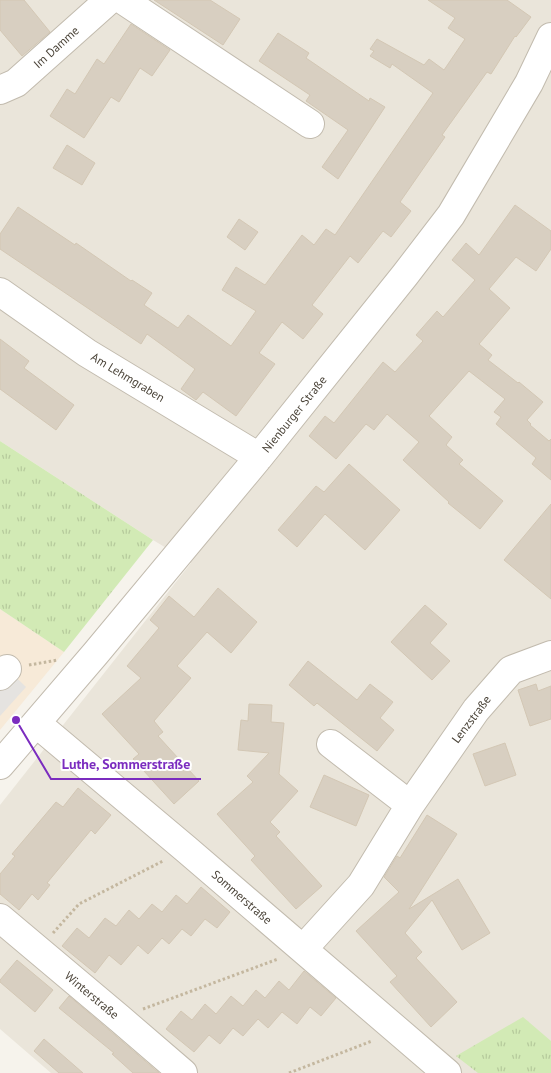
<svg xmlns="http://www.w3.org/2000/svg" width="551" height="1073" viewBox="0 0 551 1073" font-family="'PT Sans',sans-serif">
<defs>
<pattern id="grass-tufts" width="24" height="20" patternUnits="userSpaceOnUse" patternTransform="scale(1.25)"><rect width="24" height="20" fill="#d2eab5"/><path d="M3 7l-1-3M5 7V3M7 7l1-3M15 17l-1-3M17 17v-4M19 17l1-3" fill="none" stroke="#b6ca9c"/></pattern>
</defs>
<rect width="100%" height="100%" fill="#f6f3ec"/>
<!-- residential -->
<path fill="#eae5da" d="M0,0h551v1073h-500l-51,-44v-224l191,-242 -38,-23 -153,-99z"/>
<!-- commercial -->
<path fill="#f7ead8" d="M0,609l64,43 -64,78z"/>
<!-- grass -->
<path fill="url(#grass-tufts)" d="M0,441l153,99 -89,112 -64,-43z
M523,1017l28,24v32h-73l-22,-17z"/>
<!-- parking -->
<path fill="#e5e3e0" d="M0,662l26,25 -26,29z"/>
<!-- building -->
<path fill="#d8cfc1" stroke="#d3c7b4" d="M0,0h24l26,32 -28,24 -22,-26z
M154,0h56l30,19 -17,26z
M428,0h79l24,17 -15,20 -1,-1 -24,38 -4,-2 -45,63 3,2 -45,65 11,9 -20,26 -8,-6 -25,32 -8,-7 -38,49 11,9 -20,25 -21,-17 -23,31 16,11 -39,52 -33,-24 -7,8 -15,-11 14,-20 -48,-35 -6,10 -141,-95v-15l18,-27 57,38 1,-2 55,38 1,-1 20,13 -8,12 34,23 10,-13 43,31 25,-35 -34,-21 14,-23 29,18 37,-50 12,10 12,-16 9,6 98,-142 -41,-29 -2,4 -20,-12 4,-5 -4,-2 7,-10 47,26 5,-6 15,11 21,-31 -17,-11 7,-10z
M131,24l39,26 -18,26 -12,-8 -21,34 -8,-5 -27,41 -34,-22 17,-27 8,5 22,-35 7,5z
M278,33l31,20 -3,5 63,43 1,-3 15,9 -47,72 -16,-12 26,-37 -42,-29 4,-6 -51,-34z
M67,145l28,18 -13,22 -29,-17z
M515,205l36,26v18l-15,22 -20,-14 -27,32 21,19 -31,36 13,11 -4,5 30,23 1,-1 24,20 -16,18 4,4 -1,1 19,16 2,-2v41l-19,-16 4,-6 -40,-34 5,-7 -7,-5 11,-13 -36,-28 -40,45 23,21 -6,8 17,15 -4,4 44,37 -23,28 -32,-26 1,-1 -46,-42 16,-18 -32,-28 -13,16 -8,-6 -30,35 -27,-23 16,-20 9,7 49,-61 12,10 28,-31 -7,-6 21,-24 6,6 32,-37 -23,-20 14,-17 13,12z
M239,219l19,13 -13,18 -18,-13z
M0,339l29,22 -5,7 50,37 -18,25 -56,-41z
M349,464l51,46 -35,40 -40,-36 -28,33 -19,-17 38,-44 8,6z
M551,504v95l-47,-39z
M218,588l39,34 -26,31 -24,-21 -30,34 14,12 -37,43 9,11 -5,4 41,45 -25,23 -41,-45 6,-5 -37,-40 39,-36 -14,-12 32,-38 -9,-8 19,-24 25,21z
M425,605l22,19 -17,19 20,18 -18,19 -41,-38z
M308,661l49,39 13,-16 23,18 -13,16 14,12 -17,21 -60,-48 -3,3 -25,-21z
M536,684l2,7 13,-5v33l-21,7 -12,-36z
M249,704l23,1 -1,17 13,1 -5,51 19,17 -28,31 10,10 -4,4 46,50 -26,23 -45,-49 4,-4 -38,-42 36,-32 -6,-6 22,-23 -31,-3 3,-30 7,1z
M505,743l11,32 -31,11 -12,-32z
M324,775l45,20 -13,31 -46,-19z
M78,788l33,27 -16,19 -4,-4 -44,53 3,2 -12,15 -6,-6 -13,16 -19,-16v-20l15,-18 -3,-2 44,-52 7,5z
M427,815l30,19 -48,75 49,-30 32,54 -28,17 -30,-50 -27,33 17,19 -6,6 41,44 -26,25 -41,-45 7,-6 -41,-45 43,-39 -15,-15 13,-21 3,2z
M201,887l29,25 -13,16 -12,-9 -14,17 -9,-7 -13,15 -7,-6 -14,16 -10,-9 -17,20 -12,-10 -14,18 -33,-27 15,-18 12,10 16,-20 11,8 13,-16 10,9 13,-15 10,8 14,-17 11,9z
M17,960l36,30 -18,22 -35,-30v-2z
M304,971l32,27 -15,18 -11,-9 -13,17 -15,-12 -14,16 -10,-9 -15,17 -10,-8 -13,16 -11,-9 -15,17 -28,-23 15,-18 11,9 13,-16 11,10 15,-18 12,10 13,-16 9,8 14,-17 10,9z
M69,996l40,34 50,43h-26l-21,-19 2,-1 -55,-45z
M44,1039l39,34h-24l-25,-22z"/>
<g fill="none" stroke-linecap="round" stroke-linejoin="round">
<defs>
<path id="minor" d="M123,0l187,124
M0,90l16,-7 93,-83
M0,292l87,61 172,104
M0,676l7,-7
M36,723l150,126 261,224
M331,744l79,61
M0,765l96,-112 163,-196 146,-182 46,-60 78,-132 22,-46
M0,918l119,100 64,55
M303,949l58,-64 49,-80 66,-95 35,-40 40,-15"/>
</defs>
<!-- minor casing -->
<use href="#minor" stroke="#c2bbae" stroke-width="30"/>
<!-- path -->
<path stroke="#c4b79f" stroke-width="3" stroke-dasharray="2.5 2.5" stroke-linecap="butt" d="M29,665l29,-5
M53,933l26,-29 84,-43
M143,1009l135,-50
M289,1073l83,-32"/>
<!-- minor -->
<use href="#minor" stroke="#fff" stroke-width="28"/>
</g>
<g text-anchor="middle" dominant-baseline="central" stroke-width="4" stroke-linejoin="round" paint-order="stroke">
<!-- street labels -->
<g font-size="12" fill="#4b4439" stroke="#fff">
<text transform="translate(56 47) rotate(-42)">Im Damme</text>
<text transform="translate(128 377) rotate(31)">Am Lehmgraben</text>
<text transform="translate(294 414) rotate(-51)">Nienburger Straße</text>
<text transform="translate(471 719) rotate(-53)">Lenzstraße</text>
<text transform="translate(242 897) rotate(41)">Sommerstraße</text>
<text transform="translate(92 995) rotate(40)">Winterstraße</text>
</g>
</g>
<!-- callouts -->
<path fill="none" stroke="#7b2cbf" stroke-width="2" d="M16 720L51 779H201"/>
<circle fill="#7b2cbf" stroke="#fff" stroke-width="2" cx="16" cy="720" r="5"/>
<g font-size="14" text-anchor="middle" font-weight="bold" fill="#7b2cbf" stroke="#fff" stroke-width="4" stroke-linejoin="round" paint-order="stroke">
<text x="126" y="769">Luthe, Sommerstraße</text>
</g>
</svg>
